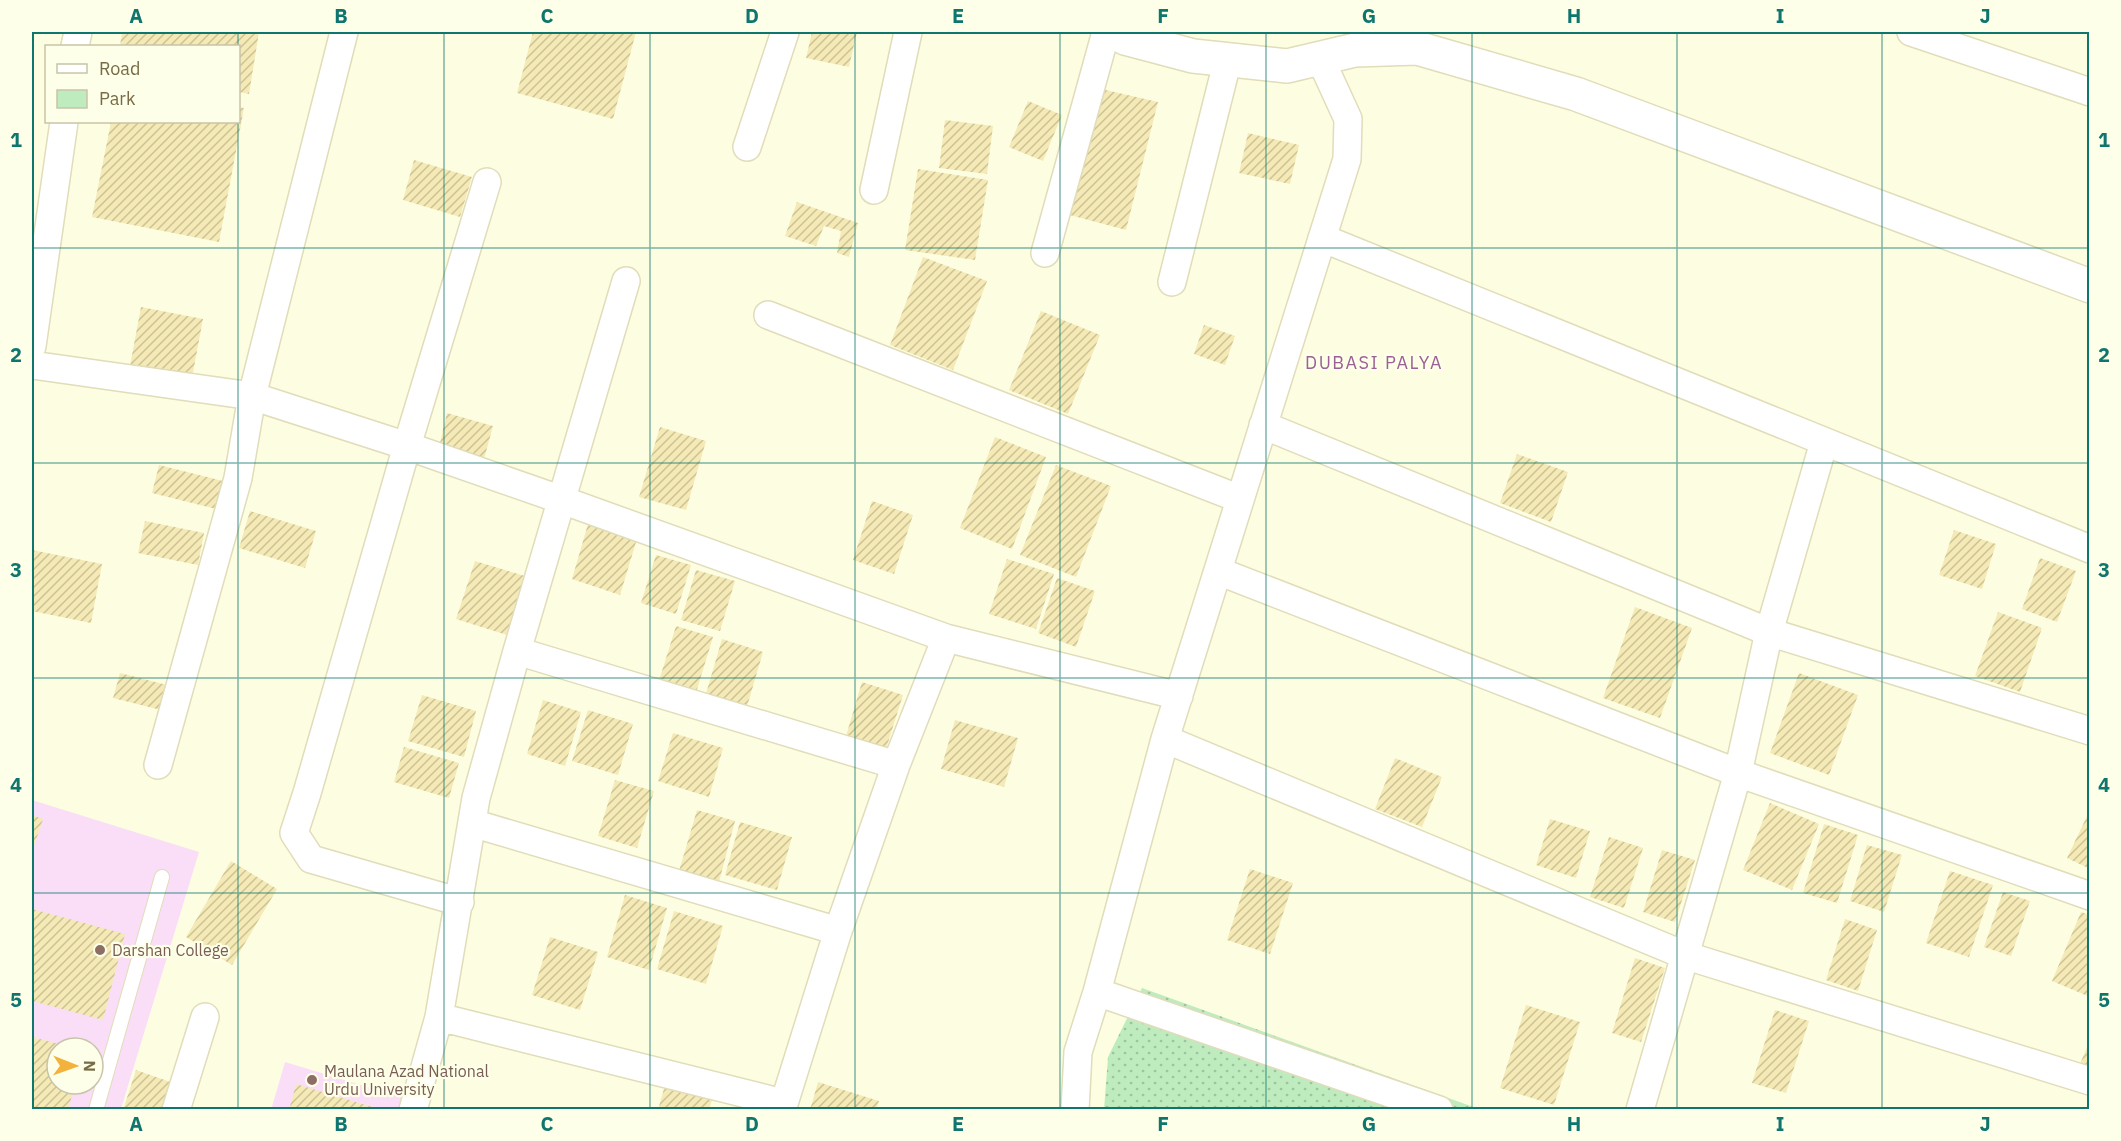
<svg xmlns="http://www.w3.org/2000/svg" width="2121" height="1141" viewBox="0 0 2121 1141" font-family="'IBM Plex Sans',sans-serif">
<defs>
<pattern id="green-dots" width="8" height="8" patternUnits="userSpaceOnUse" patternTransform="scale(1.5)"><rect width="8" height="8" fill="#beecbf"/><path d="M2 2h.1M6 6h.1" fill="none" stroke="#9fc39d" stroke-width="1.8" stroke-linecap="round"/></pattern>
<pattern id="building-hatch" width="6" height="6" patternUnits="userSpaceOnUse" patternTransform="scale(1.5)"><rect width="6" height="6" fill="#f5eab6"/><path d="M-1 1l2-2M0 6l6-6M5 7l2-2" fill="none" stroke="#cbc296"/></pattern>
</defs>
<rect width="100%" height="100%" fill="#fdfee1"/>
<!-- education -->
<path fill="#fadef8" fill-rule="evenodd" d="M32,800l167,52 -78,257h-89zM57,1048h36v36h-36z
M285,1062l119,36 -4,11 -129,1z"/>
<!-- green -->
<path fill="url(#green-dots)" d="M1142,988l337,121 -375,1 4,-53z"/>
<!-- building -->
<path fill="url(#building-hatch)" d="M122,32h137l-10,62 -11,-2v-46h-118z
M533,32h103l-23,87 -96,-26z
M812,32h45l-8,35 -43,-9z
M1097,88l61,14 -32,128 -60,-16z
M1028,101l34,14 -19,46 -34,-14z
M238,107l6,1 -25,134 -127,-25 19,-95h127z
M945,120l48,6 -6,48 -48,-6z
M1248,133l51,12 -9,39 -51,-11z
M414,160l58,17 -12,40 -57,-17z
M918,169l70,11 -13,80 -70,-10z
M797,202l61,21 -9,34 -12,-4 4,-22 -17,-5 -8,20 -31,-10z
M923,257l64,24 -34,89 -63,-25z
M141,307l62,12 -12,64 -62,-12z
M1041,311l59,24 -32,79 -59,-24z
M1204,325l31,11 -10,29 -31,-11z
M447,413l46,13 -9,33 -45,-12z
M660,427l46,14 -20,69 -47,-13z
M995,437l51,20 -34,92 -52,-21z
M1517,454l51,18 -17,50 -51,-19z
M159,465l68,17 -7,28 -68,-17z
M1056,465l55,21 -35,91 -56,-22z
M872,501l41,14 -19,59 -41,-14z
M250,511l66,20 -11,37 -66,-20z
M145,521l59,12 -6,32 -60,-12z
M588,524l49,15 -17,56 -48,-16z
M1954,530l42,14 -14,45 -43,-14z
M32,550l70,14 -11,59 -59,-12z
M656,555l35,10 -15,49 -35,-11z
M2040,558l36,13 -19,51 -35,-13z
M1007,559l47,15 -18,55 -47,-15z
M475,561l50,15 -18,59 -51,-16z
M696,570l39,11 -15,50 -39,-11z
M1057,578l38,13 -19,56 -38,-14z
M1635,607l57,21 -32,90 -57,-20z
M1998,612l44,16 -22,64 -45,-16z
M676,626l37,11 -18,59 -37,-12z
M722,639l41,13 -17,58 -41,-13z
M120,673l51,13 -6,25 -52,-13z
M1799,673l59,22 -29,80 -59,-22z
M862,682l41,13 -17,54 -40,-13z
M422,695l54,16 -12,46 -56,-16z
M543,700l38,12 -16,54 -38,-12z
M588,710l45,14 -15,51 -46,-14z
M955,720l63,18 -14,49 -63,-18z
M673,733l50,15 -14,49 -51,-16z
M404,747l55,16 -10,35 -55,-16z
M1395,758l47,19 -20,50 -47,-18z
M615,780l39,11 -17,57 -39,-12z
M1770,803l49,21 -27,66 -49,-20z
M697,810l38,11 -16,61 -40,-11z
M2088,814l2,1v54l-23,-11z
M32,815l11,4 -11,33z
M1550,819l40,12 -14,47 -40,-13z
M740,822l52,15 -15,53 -52,-15z
M1824,824l34,11 -21,68 -34,-10z
M1609,837l34,11 -19,60 -34,-11z
M1867,845l35,10 -18,57 -34,-11z
M1662,850l33,10 -20,62 -32,-10z
M231,861l46,28 -45,76 -46,-28z
M1250,869l43,14 -23,71 -43,-14z
M1950,871l43,14 -24,72 -43,-14z
M2003,892l27,9 -19,55 -27,-9z
M625,895l42,13 -18,62 -42,-13z
M32,909l93,25 -22,86 -71,-19z
M674,911l49,15 -17,58 -49,-15z
M2081,912l9,3v82l-38,-16z
M1845,919l32,11 -19,61 -32,-11z
M550,937l48,15 -18,58 -48,-15z
M1635,958l30,10 -24,74 -29,-9z
M1526,1005l54,17 -26,83 -54,-17z
M1775,1010l34,11 -23,72 -34,-10z
M32,1037l39,10 -14,1v36h18l-7,26h-36z
M2090,1040v27l-10,-3z
M136,1070l46,16 -8,24h-51z
M818,1082l61,19 -3,9h-66z
M296,1084l83,25v1h-90z
M665,1085l47,15 -3,10h-51z"/>
<g fill="none" stroke-linecap="round" stroke-linejoin="round">
<defs>
<path id="service" d="M96,1110l66,-233"/>
<path id="minor" d="M1911,32l179,60
M75,46l3,-14
M747,147l38,-115
M874,190l34,-158
M1322,238l768,311
M1045,253l61,-221
M626,281l-109,370 -41,147 -37,219 344,86
M1172,282l56,-223
M768,315l472,184
M32,346l32,-224
M32,365l220,31 155,50 155,54 384,138 233,58
M1263,425l506,207 321,99
M1218,571l520,202 352,123
M517,651l379,114
M1165,739l519,216 406,126
M158,765l80,-287 14,-82 92,-364
M472,823l366,108
M460,902l-149,-43 -17,-26 13,-40 100,-347 80,-264
M1097,992l342,118
M176,1110l29,-93
M413,1110l26,-93
M782,1110l56,-179 58,-166 50,-127
M1075,1110l3,-58 19,-60 68,-253 182,-580 1,-40 -28,-61
M1640,1110l98,-337 31,-141 55,-190"/>
<path id="tertiary" d="M1113,32l12,6 68,18 94,10 68,-16 62,-2 159,46 514,192"/>
</defs>
<!-- service casing -->
<use href="#service" stroke="#e1dcb9" stroke-width="16"/>
<!-- minor casing -->
<use href="#minor" stroke="#e1dcb9" stroke-width="30"/>
<!-- tertiary casing -->
<use href="#tertiary" stroke="#e1dcb9" stroke-width="36"/>
<!-- service -->
<use href="#service" stroke="#fff" stroke-width="14"/>
<!-- minor -->
<use href="#minor" stroke="#fff" stroke-width="27"/>
<!-- tertiary -->
<use href="#tertiary" stroke="#fff" stroke-width="33"/>
</g>
<!-- grid -->
<path fill="none" stroke="#0f766e" stroke-width="1.5" stroke-opacity="0.55" d="M238,32v14M444,32v1078M650,32v1078M855,32v1078M1060,32v1078M1266,32v1078M1472,32v1078M1677,32v1078M1882,32v1078M238,46v76M238,122v988M32,248h2058M32,463h2058M32,678h2058M32,893h2058"/>
<!-- markers -->
<g fill="#8d6e63" stroke="#feffe9" stroke-width="2">
<circle cx="100" cy="950" r="6"/>
<circle cx="312" cy="1080" r="6"/>
</g>
<g text-anchor="middle" dominant-baseline="central" stroke-width="4.5" stroke-linejoin="round" paint-order="stroke">
<!-- education labels -->
<g font-size="16" fill="#785e54" stroke="#feffe9" text-anchor="start">
<text x="112" y="950">Darshan College</text>
<text x="324" y="1071">Maulana Azad National<tspan x="324" dy="18">Urdu University</tspan></text>
</g>
<!-- neighbourhood labels -->
<g font-size="18" letter-spacing="1.5" fill="#9b6196" stroke="#feffe9">
<text x="1374" y="362">DUBASI PALYA</text>
</g>
</g>
<!-- border -->
<rect width="2121" height="1141" fill="none" stroke="#feffe9" stroke-width="66"/>
<!-- legend -->
<rect x="45" y="45" width="195" height="78" fill="#feffe9" stroke="#c8c4a8" stroke-width="1.5"/>
<rect x="57" y="64" width="30" height="9" fill="#ffffff" stroke="#c8c4a8" stroke-width="1.5"/>
<text x="99" y="75" font-size="18" fill="#776c46">Road</text>
<rect x="57" y="90" width="30" height="18" fill="#beecbf" stroke="#c8c4a8" stroke-width="1.5"/>
<text x="99" y="105" font-size="18" fill="#776c46">Park</text>
<!-- north arrow -->
<g transform="translate(75 1066) rotate(91)"><circle r="28" fill="#feffe9" stroke="#c8c4a8" stroke-width="1.5"/>
<path d="M0-4.5L10 22L0 15L-10 22Z" fill="#f2b23c"/>
<text y="-9" font-size="16" font-weight="bold" text-anchor="middle" fill="#776c46">N</text>
</g>
<rect x="33" y="33" width="2055" height="1075" fill="none" stroke="#0f766e" stroke-width="2"/>
<g font-size="20" text-anchor="middle" font-weight="bold" fill="#0f766e">
<text x="136" y="23">A</text>
<text x="341" y="23">B</text>
<text x="547" y="23">C</text>
<text x="752" y="23">D</text>
<text x="958" y="23">E</text>
<text x="1163" y="23">F</text>
<text x="1369" y="23">G</text>
<text x="1574" y="23">H</text>
<text x="1780" y="23">I</text>
<text x="1985" y="23">J</text>
<text x="16" y="147">1</text>
<text x="2104" y="147">1</text>
<text x="16" y="362">2</text>
<text x="2104" y="362">2</text>
<text x="16" y="577">3</text>
<text x="2104" y="577">3</text>
<text x="16" y="792">4</text>
<text x="2104" y="792">4</text>
<text x="16" y="1007">5</text>
<text x="2104" y="1007">5</text>
<text x="136" y="1131">A</text>
<text x="341" y="1131">B</text>
<text x="547" y="1131">C</text>
<text x="752" y="1131">D</text>
<text x="958" y="1131">E</text>
<text x="1163" y="1131">F</text>
<text x="1369" y="1131">G</text>
<text x="1574" y="1131">H</text>
<text x="1780" y="1131">I</text>
<text x="1985" y="1131">J</text>
</g>
</svg>
